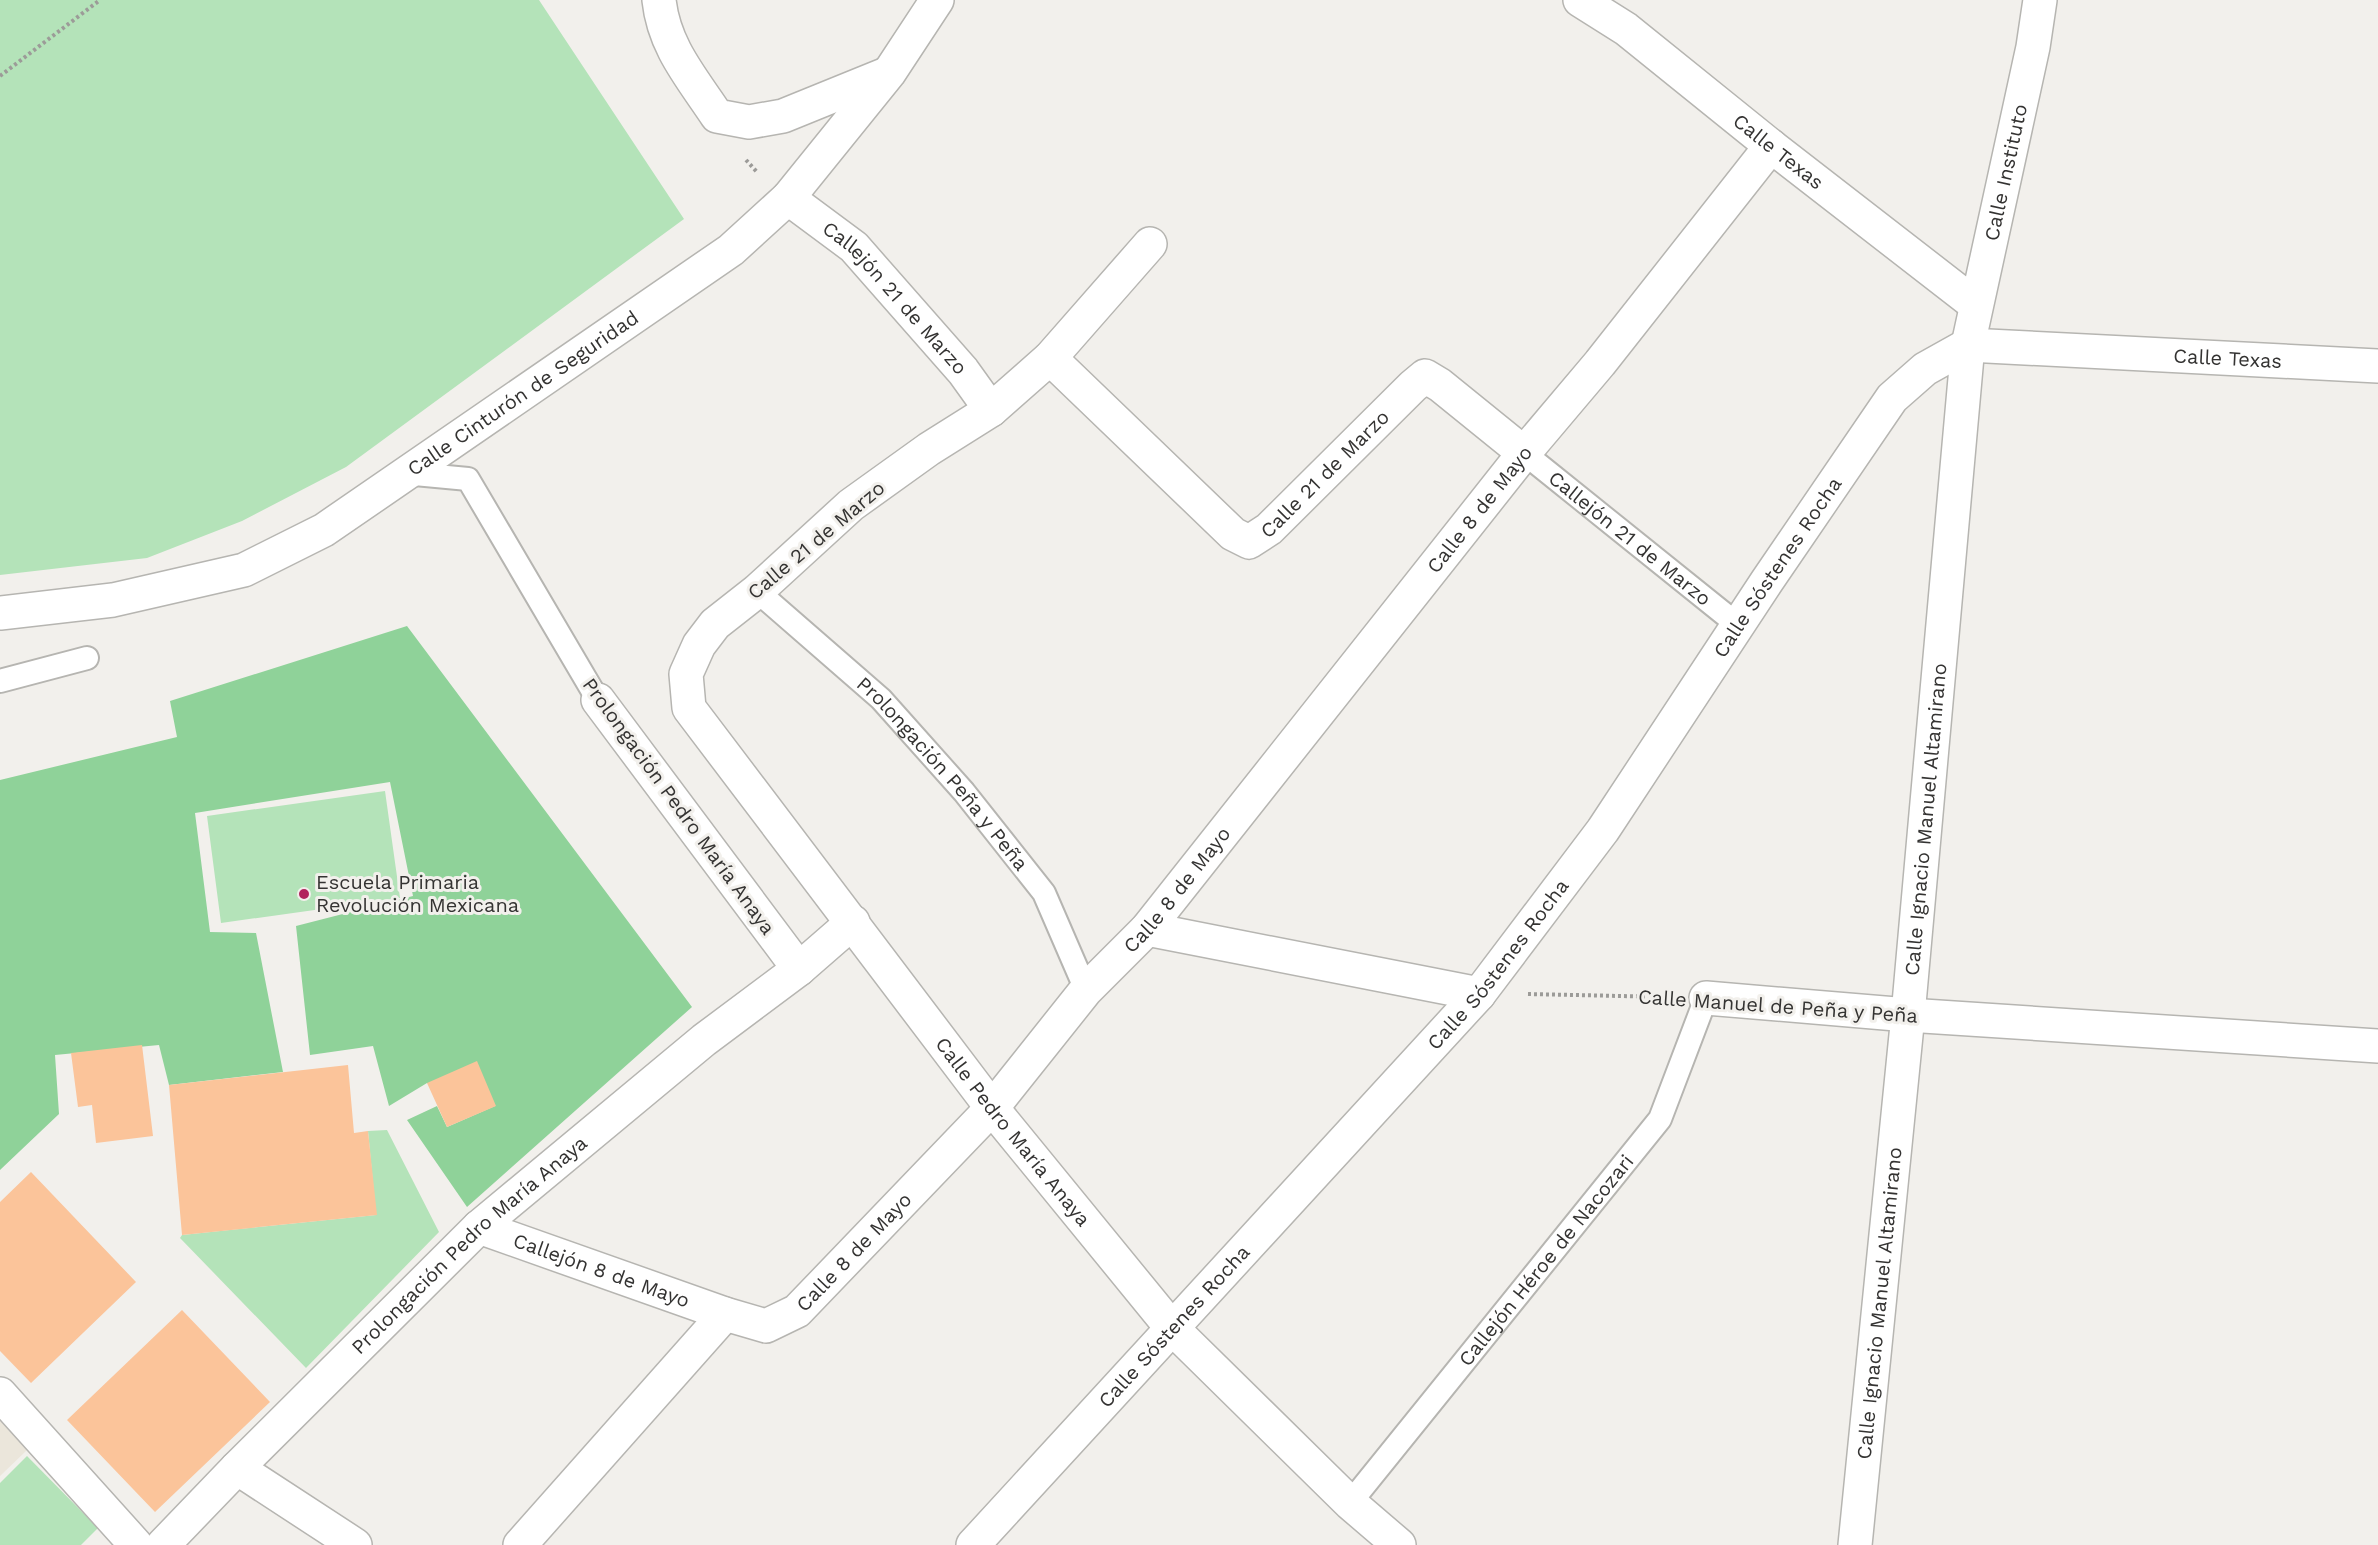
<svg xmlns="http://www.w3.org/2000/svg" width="2378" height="1545" viewBox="0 0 2378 1545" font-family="'Work Sans',sans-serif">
<rect width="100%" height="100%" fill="#f2f0ec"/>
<!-- built -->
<path fill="#ebe6db" d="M0,1421l27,29 -27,26z"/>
<!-- green -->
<path fill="#b4e3b9" d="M0,0h539l145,219 -338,248 -104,54 -95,37 -147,17z
M385,791l15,107 -179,25 -14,-107z
M387,1130l52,102 -133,136 -126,-130 2,-3 194,-20 -8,-84z
M27,1456l71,72 -17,17h-81v-62z"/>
<!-- forest -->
<path fill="#8fd299" d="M407,626l285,381 -225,200 -60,-87 30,-14 10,21 48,-21 -68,-23 -38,23 -16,-60 -63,9 -14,-129 117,-30 -23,-114 -195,31 15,119 46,1 27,139 -114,13 -10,-40 -104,10 4,59 -59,56v-390l177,-43 -7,-36z"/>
<!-- building -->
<path fill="#fbc49a" d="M142,1045l11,91 -57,7 -4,-38 -14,2 -7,-54z
M477,1061l19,45 -49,21 -20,-44z
M348,1065l6,68 14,-2 9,84 -195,20 -13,-150z
M31,1172l105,110 -105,101 -31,-32v-149z
M182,1310l88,92 -115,110 -88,-92z"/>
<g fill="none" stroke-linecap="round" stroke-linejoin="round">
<defs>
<g id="service">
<path id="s1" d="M1524,453l214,172"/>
<path d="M404,473l64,6 130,221"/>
<path id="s2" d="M757,591l124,108 83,93 80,101 42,97"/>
<path d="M0,681l87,-23"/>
<path id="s3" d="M1350,1503l310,-384 46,-121"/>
</g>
<g id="pedestrian">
<path id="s4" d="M788,198l66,49 109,124 28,39"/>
</g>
<g id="minor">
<path d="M659,0c5,47 33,78 58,116l32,6 34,-6 101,-41"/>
<path id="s5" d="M1580,0l46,29 145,117 205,159"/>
<path id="s6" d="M1150,244l-100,114 -59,52 -62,39 -78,56 -94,86 -42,33 -16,21 -13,29 3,34 303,400 179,219 179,176 49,42"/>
<path id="s7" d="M1968,345l410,21"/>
<path id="s8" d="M1050,358l183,176 16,8 20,-13 144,-143 12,-10 15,9 84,68"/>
<path id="s9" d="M0,613l113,-13 131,-30 80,-40 407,-280 57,-52 101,-125 48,-73"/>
<path d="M598,700l201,269"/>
<path d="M1147,929l332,65"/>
<path d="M1706,998l202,17 470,31"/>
<path id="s10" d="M479,1227l246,87 41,12 31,-15 195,-203 94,-118 61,-61 377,-476 76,-90 171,-217"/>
<path d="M0,1394l136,151"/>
<path d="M237,1468l118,77"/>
<path id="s11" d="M163,1545l74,-77 242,-241 225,-187 95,-71 54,-47"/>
<path d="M520,1545l205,-231"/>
<path id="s12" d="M973,1545l506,-551 124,-164 164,-249 125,-183 33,-29 43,-24"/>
<path id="s13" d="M1855,1545l53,-530 60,-670 65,-298 7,-47"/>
</g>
</defs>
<!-- service casing -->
<use href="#service" stroke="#b6b5b1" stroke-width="26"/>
<!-- pedestrian casing -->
<use href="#pedestrian" stroke="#b6b5b1" stroke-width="36"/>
<!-- minor casing -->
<use href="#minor" stroke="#b6b5b1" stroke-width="36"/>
<!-- path -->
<path stroke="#9c9b98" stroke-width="4" stroke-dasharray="3 3" stroke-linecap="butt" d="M0,76l100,-76
M746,160l11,12
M1528,994l139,3"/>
<!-- service -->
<use href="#service" stroke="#fff" stroke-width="22"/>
<!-- pedestrian -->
<use href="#pedestrian" stroke="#fff" stroke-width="33"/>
<!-- minor -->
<use href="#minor" stroke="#fff" stroke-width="33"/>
</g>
<!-- markers -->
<circle fill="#b1235c" stroke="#f2f0ec" stroke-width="2" cx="304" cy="894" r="6"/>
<g text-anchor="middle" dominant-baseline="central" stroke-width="6" stroke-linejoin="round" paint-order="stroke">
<!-- street labels -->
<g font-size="20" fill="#343332" stroke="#f2f0ec">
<text stroke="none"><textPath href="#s5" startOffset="250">Calle Texas</textPath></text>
<text stroke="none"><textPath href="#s13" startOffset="1382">Calle Instituto</textPath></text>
<text stroke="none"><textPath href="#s4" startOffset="147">Callejón 21 de Marzo</textPath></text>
<text stroke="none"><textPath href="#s7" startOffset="260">Calle Texas</textPath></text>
<text stroke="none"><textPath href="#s9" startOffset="579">Calle Cinturón de Seguridad</textPath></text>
<text stroke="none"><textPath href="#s8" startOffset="374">Calle 21 de Marzo</textPath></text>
<text stroke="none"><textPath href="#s10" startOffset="1392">Calle 8 de Mayo</textPath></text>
<text stroke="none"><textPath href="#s1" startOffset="136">Callejón 21 de Marzo</textPath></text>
<text transform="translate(816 540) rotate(-40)">Calle 21 de Marzo</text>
<text stroke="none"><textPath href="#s12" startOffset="1269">Calle Sóstenes Rocha</textPath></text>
<text stroke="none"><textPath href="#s2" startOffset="261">Prolongación Peña y Peña</textPath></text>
<text transform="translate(679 806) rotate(54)">Prolongación Pedro María Anaya</text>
<text stroke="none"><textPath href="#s13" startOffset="729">Calle Ignacio Manuel Altamirano</textPath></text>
<text stroke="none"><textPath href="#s10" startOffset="906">Calle 8 de Mayo</textPath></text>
<text stroke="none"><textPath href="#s12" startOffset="783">Calle Sóstenes Rocha</textPath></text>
<text transform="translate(1778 1006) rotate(4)">Calle Manuel de Peña y Peña</text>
<text stroke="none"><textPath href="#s6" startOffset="1206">Calle Pedro María Anaya</textPath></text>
<text stroke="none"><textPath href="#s11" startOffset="429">Prolongación Pedro María Anaya</textPath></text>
<text stroke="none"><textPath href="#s10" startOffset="420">Calle 8 de Mayo</textPath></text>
<text stroke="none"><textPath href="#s3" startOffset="312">Callejón Héroe de Nacozari</textPath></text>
<text stroke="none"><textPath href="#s10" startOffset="130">Callejón 8 de Mayo</textPath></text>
<text stroke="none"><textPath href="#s13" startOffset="243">Calle Ignacio Manuel Altamirano</textPath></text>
<text stroke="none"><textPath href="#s12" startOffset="297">Calle Sóstenes Rocha</textPath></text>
</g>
<!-- poi labels -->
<g font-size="20" fill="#343332" stroke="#f2f0ec" text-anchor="start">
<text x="316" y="882">Escuela Primaria<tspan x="316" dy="23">Revolución Mexicana</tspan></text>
</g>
</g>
</svg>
